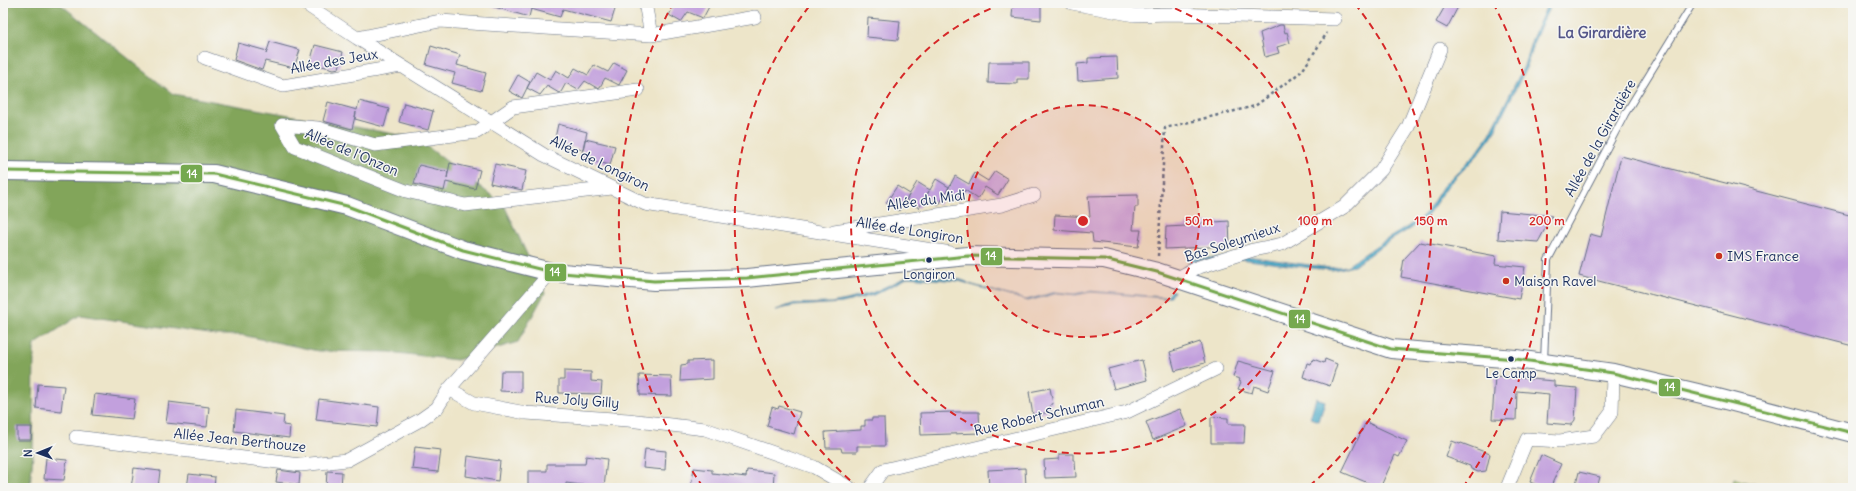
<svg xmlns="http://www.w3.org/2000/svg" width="1856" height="491" viewBox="0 0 1856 491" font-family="Delius,sans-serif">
<rect width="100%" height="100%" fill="#f6f6f2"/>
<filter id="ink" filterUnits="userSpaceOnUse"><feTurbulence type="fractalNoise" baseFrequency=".025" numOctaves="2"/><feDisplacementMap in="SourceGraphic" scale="8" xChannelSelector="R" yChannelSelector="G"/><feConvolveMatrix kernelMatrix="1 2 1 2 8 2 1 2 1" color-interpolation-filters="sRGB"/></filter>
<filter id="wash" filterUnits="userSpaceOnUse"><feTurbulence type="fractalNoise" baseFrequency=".012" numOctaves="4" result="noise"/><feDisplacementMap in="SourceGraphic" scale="16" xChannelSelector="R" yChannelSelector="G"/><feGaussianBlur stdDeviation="0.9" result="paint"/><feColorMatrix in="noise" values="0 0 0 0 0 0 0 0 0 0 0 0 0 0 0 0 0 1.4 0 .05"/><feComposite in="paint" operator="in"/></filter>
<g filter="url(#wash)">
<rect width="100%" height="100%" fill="#ede5c9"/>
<!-- green -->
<path fill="#a3be65" stroke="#5f7662" d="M1734,479l37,9h-39z"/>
<!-- forest -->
<path fill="#82a55a" stroke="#4e6a5c" d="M3,3h56l114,91 243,44 88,67 41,88 -27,49 -61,18 -68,-8 -71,-1 -76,-16h-26l-136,-20 -46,30 -1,109 -3,34h-27z"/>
<!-- water -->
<path fill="#46a8c6" stroke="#306c92" d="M1548,3h3l-17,38 -8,27 -34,68 -15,20 -29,29 -20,30 -9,8 -41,25 -24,18 -22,4 -12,-1 -79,-10 -41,1 -7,2 -11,8 10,-11 54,-3 84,12 17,-2 29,-20 41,-25 10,-9 16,-26 32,-32 15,-20 34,-68 8,-27z
M911,275l47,4 9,3 1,2 58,16 30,-8 18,2 15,-3 74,6 5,-1 4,-6 2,1 -2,4 -7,3 -74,-6 -15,3 -18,-2 -30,8 -69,-20 -50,-4 -36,18 -31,8 -49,3 -17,4 17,-6 38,-1 16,-3 25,-7z
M1316,398l9,3 -6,20 -9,-3z"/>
<g id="blocks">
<!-- building -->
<path fill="#c2a0dd" d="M492,3h125l-6,19 -48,-13 -3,8 -29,-8 -2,8 -38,-11z
M672,3h39l-8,15 -15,-6 -7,10 -12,-7 6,-11z
M1013,3h28v17l-29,-3z
M1447,3h13l-13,25 -11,-6z
M868,18l32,3 -2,19 -31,-3z
M1280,25h3l2,8 2,-1 3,11 -13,4 2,6 -14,4 -5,-24z
M270,42l30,8 -6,18 -29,-7 -3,9 -28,-10 4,-17 29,8 -1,3z
M315,45l28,7 -4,16 -5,1 -24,-6z
M431,46l29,9 -3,10 29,8 -5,18 -29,-8 3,-10 -29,-8z
M1117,57l1,21 -40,3 -1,-17 11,-1v-5z
M989,62h40v17h-12v5l-29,-1z
M614,63l13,7 -8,15 -14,-7 -5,9 -3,1 -12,-7 -7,9 -12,-7 -5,9 -2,1 -12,-7 -7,9 -13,-7 9,-16 14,8 6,-10 13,8 6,-10 13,7 6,-10 14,7z
M518,75l12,7 -8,16 -13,-7z
M359,101l30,8 -5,18 -29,-8 1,-7 -4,17 -29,-8 5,-19 29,8z
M404,103l29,8 -5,19 -29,-8z
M558,124l29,8 -4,18 -29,-7z
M585,139l30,7 -5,19 -29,-7z
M1621,156l232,60v130l-274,-70 11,-42 11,3z
M450,163l30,7 -5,19 -29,-7 -2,9 -30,-7 5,-19 29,7 -1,6z
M495,164l31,7 -4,19 -32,-7z
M995,171l13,8 -10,16 -13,-8 -7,12 -13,-9 -6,11 -13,-8 9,-17 14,8 6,-11 13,8z
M936,179l13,8 -10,18 -13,-8 3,-6 -10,17 -13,-8 11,-18 13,8z
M897,186l13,8 -11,17 -13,-8z
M1138,195v12h-3l-2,23h8l-3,17 -45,-5 -1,-9 -38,-3 1,-15 35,2 -2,-21z
M1500,211l52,5 -14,26 -40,-3z
M1229,221l1,25 -65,3 1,-22 20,-1v-2z
M1420,242l76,14 -1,8 30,3 -6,32 -118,-22 3,-18z
M1200,342l5,21 -30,8 -5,-19z
M1313,359l11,4 1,-4 12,5 -7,22 -27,-9 4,-14 4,1z
M713,360v19l-33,2 1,-16 7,-1v-3z
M1142,360l5,20 -33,9 -6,-20z
M1238,361l37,10 -7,20 -14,-5 -2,7 -14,-4 3,-7 -2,-1 1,-2 -7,-2z
M501,371h20v21l-21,-1z
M564,371l27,1v9l11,1 -1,12 -42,-1v-13h5z
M639,375l32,1 1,20 -32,-1z
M1495,376l59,5v5l23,2 -2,32 -4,5 -24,-2 2,-29 -32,-3 -1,29 -24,-1z
M38,384l26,2 -3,25 -25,-3z
M1050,388l3,16 -3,1 1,7 -18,3 -4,-23z
M95,394l40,5 -3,20 -40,-4z
M319,399l60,8 -2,20 -61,-7z
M169,402l40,5 -2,20 -41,-4z
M779,406l21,6 -6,22 -27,-8 5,-19 6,2z
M1180,409l7,17 -34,14 -7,-18z
M236,410l48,6 -1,9 7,1 -1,12 -55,-7z
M953,412h26l1,21 -59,2 -1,-22z
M1211,417l17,1v6h17l-1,19h-33z
M872,418h12l1,28h-28v6h-15l-1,-4h-15l-1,-16 36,-2v-4h4v-6h7z
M1366,422l41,19 -8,16 -4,-2 -15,33 -38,-16z
M17,427h15l-1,13h-14z
M1452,441l8,3 1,-1 29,11 -4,17 -8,1 -7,-3 -1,-3 -24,-9z
M415,447l26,3 -3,22 -26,-3z
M645,449l21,2 -1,19 -22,-2z
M1059,454h14v6h2l1,17 -31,1 -1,-18 15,-1z
M1541,455l20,9 -11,24h-6l-14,-6z
M468,456l32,5 -2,20 -32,-5z
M586,456l21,3 -3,29 -38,-5v5h-38v-17h19v-7h38z
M46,458l21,2 -3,20 -20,-1z
M134,468l26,3 -2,17h-27z
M694,468l18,2v3l34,4 1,-7 27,3 -1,15 -82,-1z
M1025,468l1,19 -37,1 -1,-18z
M278,470l22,3 -1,12 -23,-3z
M327,471l15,1 -1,16h-15z
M1579,472l21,5 -3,11h-22z
M189,474l26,3 -1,11h-27z"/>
</g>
</g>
<g filter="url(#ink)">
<use href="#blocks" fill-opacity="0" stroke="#646f83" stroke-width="1"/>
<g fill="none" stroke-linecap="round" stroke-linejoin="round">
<defs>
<path id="service" d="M1544,362l4,-102 77,-146 68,-111"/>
<path id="minor" d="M304,3l53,35 187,117 101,49 306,49
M645,3l6,32
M1072,3l62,12 38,-1 163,5
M357,38l83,-17 211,14 104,-18
M205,58l78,28 118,-20
M612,188l-147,17 -59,-14 -111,-44 -13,-22 36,3 57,17 102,-13 36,-25 125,-17
M834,231l168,-26 32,-10
M551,272l-102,117 25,14 52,10 102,7 77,9 109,38 36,21
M1176,279l20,-11 57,-18 29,-6 62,-37 37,-37 27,-43 32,-78
M76,437l225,28 46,-5 73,-40 17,-12 12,-19
M870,488l13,-18 244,-58 89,-43
M1507,488l20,-49 33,2 34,-5 18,-24 1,-39"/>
<path id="secondary" d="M3,171l211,3 133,32 116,44 88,22 103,9 93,-3 221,-22 136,3 53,13 234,77 125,10 97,14 93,22 147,38"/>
</defs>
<!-- service casing -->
<use href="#service" stroke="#646f83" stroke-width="8"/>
<!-- minor casing -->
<use href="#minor" stroke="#646f83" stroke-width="14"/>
<!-- secondary casing -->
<use href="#secondary" stroke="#646f83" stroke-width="20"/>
<!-- path -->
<path stroke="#646f83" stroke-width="2.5" stroke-dasharray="3 3" stroke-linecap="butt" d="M1158,256l7,-128 90,-22 47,-35 25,-38"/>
<!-- service -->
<use href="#service" stroke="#fff" stroke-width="6"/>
<!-- minor -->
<use href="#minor" stroke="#fff" stroke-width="13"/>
<!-- secondary -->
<use href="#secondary" stroke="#fff" stroke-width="18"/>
<defs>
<path id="bus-1" d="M3,171l211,3 133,32 116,44 88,22 103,9 93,-3 221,-22 136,3 53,13 234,77 125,10 97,14 240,60"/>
</defs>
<!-- bus-1 casing -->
<use href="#bus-1" stroke="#f6f6f2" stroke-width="6"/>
<!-- bus-1 -->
<use href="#bus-1" stroke="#75a94f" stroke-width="3"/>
</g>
</g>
<!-- distance rings -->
<circle cx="1083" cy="221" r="116" fill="#d62828" fill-opacity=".12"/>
<g fill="none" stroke="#d62828" stroke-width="2" stroke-dasharray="7 5">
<circle cx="1083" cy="221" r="116"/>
<path d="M1164 4A232 232 0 1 1 1002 4"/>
<path d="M859 488A348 348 0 0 1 811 4M1355 4A348 348 0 0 1 1307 488"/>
<path d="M703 487A464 464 0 0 1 673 3M1493 3A464 464 0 0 1 1463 487"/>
</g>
<!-- markers -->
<g fill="#c8321e" stroke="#f6f6f2" stroke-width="1.5">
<circle cx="1719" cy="256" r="4"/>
<circle cx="1506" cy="281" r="4"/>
</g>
<g fill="#1b2f5e" stroke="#f6f6f2" stroke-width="1.5">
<circle cx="929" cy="260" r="3.5"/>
<circle cx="1511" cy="359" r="3.5"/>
</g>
<g text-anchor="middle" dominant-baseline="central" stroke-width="3" stroke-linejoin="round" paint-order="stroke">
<!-- bus labels -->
<g font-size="13" fill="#1b2f5e" stroke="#f6f6f2">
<text x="929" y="274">Longiron</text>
<text x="1511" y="373">Le Camp</text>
</g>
<!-- street labels -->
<g font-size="14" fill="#1b2f5e" stroke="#f6f6f2">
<text transform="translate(334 61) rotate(-10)">Allée des Jeux</text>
<text transform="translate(1600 138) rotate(-61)">Allée de la Girardière</text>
<text transform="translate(352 152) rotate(23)">Allée de l'Onzon</text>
<text transform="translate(600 163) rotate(26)">Allée de Longiron</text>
<text transform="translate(926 200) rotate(-8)">Allée du Midi</text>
<text transform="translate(910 230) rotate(9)">Allée de Longiron</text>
<text transform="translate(1232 242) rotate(-18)">Bas Soleymieux</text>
<text transform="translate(577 400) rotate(4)">Rue Joly Gilly</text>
<text transform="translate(1039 416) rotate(-13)">Rue Robert Schuman</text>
<text transform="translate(240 440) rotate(6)">Allée Jean Berthouze</text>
</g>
<!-- poi labels -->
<g font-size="14" fill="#1b2f5e" stroke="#f6f6f2" text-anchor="start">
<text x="1727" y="256">IMS France</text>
<text x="1514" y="281">Maison Ravel</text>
</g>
<!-- neighbourhood labels -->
<g font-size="15" font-weight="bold" fill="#55578a" stroke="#f6f6f2">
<text x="1602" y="32">La Girardière</text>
</g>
</g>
<circle cx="1083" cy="221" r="6" fill="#d62828" stroke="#f6f6f2" stroke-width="2"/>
<g font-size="12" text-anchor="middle" font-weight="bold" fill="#d62828" stroke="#f6f6f2" stroke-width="3" stroke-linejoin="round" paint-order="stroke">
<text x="1199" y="225">50 m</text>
<text x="1315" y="225">100 m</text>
<text x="1431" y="225">150 m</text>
<text x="1547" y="225">200 m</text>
</g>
<g stroke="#f6f6f2" stroke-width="1.5">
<rect x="180" y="164" width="23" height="19" rx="4" fill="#75a94f"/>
<rect x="980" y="247" width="23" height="19" rx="4" fill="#75a94f"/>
<rect x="544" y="263" width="23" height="19" rx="4" fill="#75a94f"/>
<rect x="1288" y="309" width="23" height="20" rx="4" fill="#75a94f"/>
<rect x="1658" y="378" width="23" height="19" rx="4" fill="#75a94f"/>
</g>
<g font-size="11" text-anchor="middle" font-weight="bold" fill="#fff">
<text x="192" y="178">14</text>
<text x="991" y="260">14</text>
<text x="555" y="276">14</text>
<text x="1300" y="323">14</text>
<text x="1670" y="391">14</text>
</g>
<!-- margin -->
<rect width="1856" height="491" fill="none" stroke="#f6f6f2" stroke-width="16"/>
<!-- north arrow -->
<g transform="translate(38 453) rotate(269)" stroke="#f6f6f2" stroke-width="3" paint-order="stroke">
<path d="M0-3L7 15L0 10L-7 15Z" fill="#1b2f5e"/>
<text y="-6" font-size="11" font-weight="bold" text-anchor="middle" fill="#1b2f5e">N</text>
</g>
</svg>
